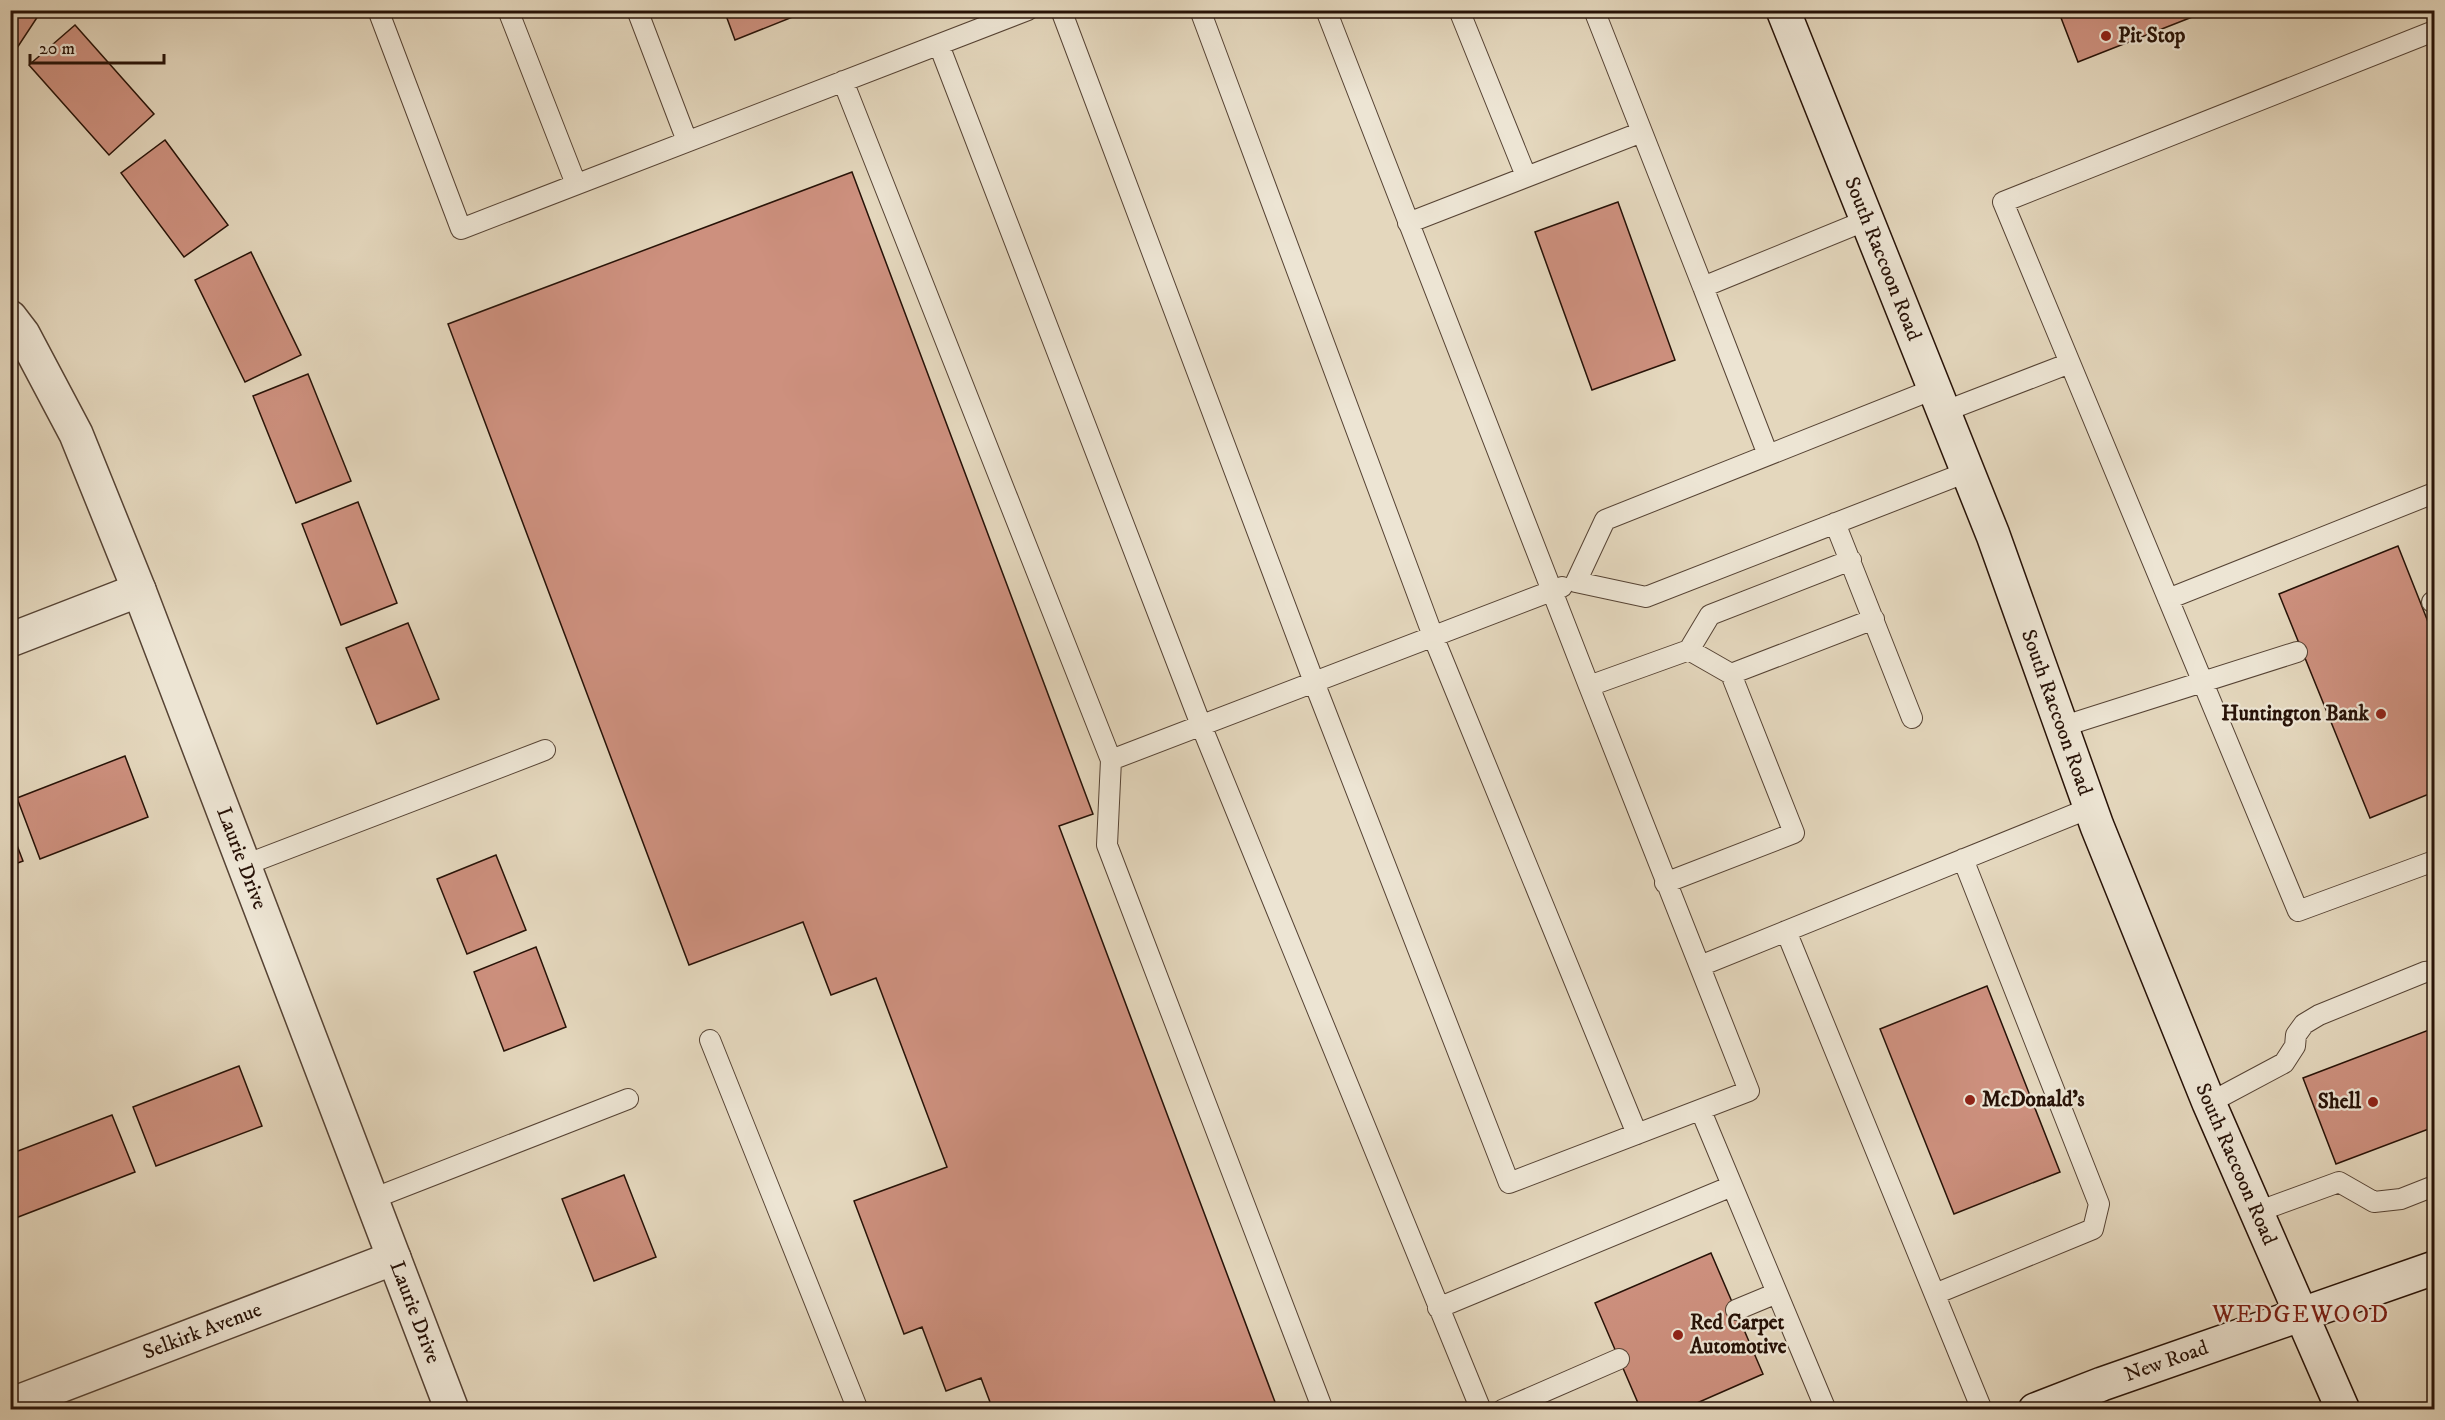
<svg xmlns="http://www.w3.org/2000/svg" width="2445" height="1420" viewBox="0 0 2445 1420" font-family="'IM FELL DW Pica',serif">
<rect width="100%" height="100%" fill="#e4d7bd"/>
<filter id="stains"><feTurbulence type="fractalNoise" baseFrequency=".00333" numOctaves="4"/><feColorMatrix values="0 0 0 0 .2 0 0 0 0 .09 0 0 0 0 .02 0 0 0 .5 -.17"/></filter>
<radialGradient id="worn" r=".72"><stop offset=".6" stop-color="#630" stop-opacity="0"/><stop offset="1" stop-color="#630" stop-opacity=".3"/></radialGradient>
<!-- building -->
<path fill="#cd907e" stroke="#271207" stroke-width="1.5" d="M10,10h32l-25,38 -7,-4z
M724,10h86l-75,30z
M2058,10h152l-132,52z
M75,25l79,89 -45,41 -80,-90z
M165,140l63,85 -44,32 -63,-84z
M852,172l241,642 -34,12 219,584h-285l-12,-32 -35,13 -24,-64 -18,7 -50,-133 93,-34 -71,-189 -45,17 -28,-73 -114,43 -241,-641z
M1618,202l57,158 -83,30 -57,-158z
M251,252l50,103 -56,27 -50,-102z
M308,374l43,107 -55,22 -43,-107z
M358,502l39,101 -56,22 -39,-101z
M2398,546l36,91v155l-64,26 -91,-224z
M408,623l31,76 -62,25 -31,-76z
M125,756l23,61 -108,42 -23,-61z
M10,827l13,34 -13,5z
M496,855l30,75 -59,24 -30,-75z
M536,947l30,80 -62,24 -30,-79z
M1987,986l73,186 -106,42 -74,-185z
M2434,1028v99l-98,37 -33,-86z
M239,1066l23,60 -106,40 -23,-59z
M112,1115l23,57 -122,47 -3,-5v-60z
M624,1175l32,82 -62,24 -32,-82z
M1711,1253l52,121 -82,36h-40l-46,-107z"/>
<g fill="none" stroke-linecap="round" stroke-linejoin="round">
<defs>
<path id="lane" d="M378,10l83,219 567,-219
M508,10l68,174
M637,10l50,131
M1061,10l253,672 195,501 240,-92 -160,-405 100,-36 21,-35 141,-55
M1200,10l233,626 204,498
M1326,10l263,676
M1459,10l67,166
M1594,10l109,277 164,-67
M2434,31l-431,171 295,709 136,-50
M939,45l262,680 280,685
M843,81l268,679 -4,85 216,565
M1408,223l234,-91
M1703,287l65,168
M1934,389l-329,131 -29,62 70,15 321,-125
M1943,412l127,-49
M1835,523l77,195
M2168,599l266,-106
M2432,602h2
M1689,650l42,24 143,-55
M2061,727l236,-75
M1111,760l451,-173
M245,865l300,-115
M1665,883l129,-50 -63,-159
M1786,931l196,479
M1700,966l390,-158
M710,1040l148,370
M2209,1103l75,-40 11,-17 1,-11 8,-11 15,-9 106,-43 9,-1
M1701,1111l125,299
M372,1199l256,-100
M2257,1212l82,-30 35,20 27,-3 33,-13
M1935,1294l158,-65 6,-25 -136,-345
M1438,1308l294,-122
M1736,1310l41,-17
M1502,1410l117,-51"/>
<g id="street">
<path id="s1" d="M10,317l13,17 53,100 63,156 313,820"/>
<path d="M10,640l129,-50"/>
<path id="s2" d="M10,1405l384,-147"/>
</g>
<g id="secondary">
<path id="s3" d="M1783,10l210,525 104,291 112,277 134,307"/>
<path id="s4" d="M2035,1410l67,-26 332,-116"/>
</g>
</defs>
<!-- lane casing -->
<use href="#lane" stroke="#564334" stroke-width="22"/>
<!-- street casing -->
<use href="#street" stroke="#564334" stroke-width="36"/>
<!-- secondary casing -->
<use href="#secondary" stroke="#271207" stroke-width="36"/>
<!-- lane -->
<use href="#lane" stroke="#ede5d4" stroke-width="20"/>
<!-- street -->
<use href="#street" stroke="#ede5d4" stroke-width="33"/>
<!-- secondary -->
<use href="#secondary" stroke="#ede5d4" stroke-width="33"/>
</g>
<!-- markers -->
<g fill="#8f2418" stroke="#ede5d4" stroke-width="2">
<circle cx="2106" cy="36" r="6"/>
<circle cx="2381" cy="714" r="6"/>
<circle cx="1970" cy="1100" r="6"/>
<circle cx="2373" cy="1102" r="6"/>
<circle cx="1678" cy="1335" r="6"/>
</g>
<g text-anchor="middle" dominant-baseline="central" stroke-width="4.5" stroke-linejoin="round" paint-order="stroke">
<!-- poi labels -->
<g font-size="21" font-weight="bold" fill="#271207" stroke="#ede5d4" text-anchor="start">
<text x="2118" y="36">Pit Stop</text>
<text x="2369" y="714" text-anchor="end">Huntington Bank</text>
<text x="1982" y="1100">McDonald's</text>
<text x="2361" y="1102" text-anchor="end">Shell</text>
<text x="1690" y="1323">Red Carpet<tspan x="1690" dy="24">Automotive</tspan></text>
</g>
<!-- street labels -->
<g font-size="21" fill="#271207" stroke="#ede5d4">
<text stroke="none"><textPath href="#s3" startOffset="268">South Raccoon Road</textPath></text>
<text stroke="none"><textPath href="#s3" startOffset="754">South Raccoon Road</textPath></text>
<text stroke="none"><textPath href="#s1" startOffset="590">Laurie Drive</textPath></text>
<text stroke="none"><textPath href="#s3" startOffset="1240">South Raccoon Road</textPath></text>
<text stroke="none"><textPath href="#s1" startOffset="1076">Laurie Drive</textPath></text>
<text stroke="none"><textPath href="#s2" startOffset="206">Selkirk Avenue</textPath></text>
<text stroke="none"><textPath href="#s4" startOffset="140">New Road</textPath></text>
</g>
<!-- quarter labels -->
<g font-size="24" letter-spacing="1.5" fill="#7a1f14" stroke="#ede5d4">
<text x="2301" y="1315">WEDGEWOOD</text>
</g>
</g>
<!-- margin -->
<rect width="2445" height="1420" fill="none" stroke="#e4d7bd" stroke-width="36"/>
<rect x="12" y="12" width="2421" height="1396" fill="none" stroke="#271207" stroke-width="3"/>
<rect x="18" y="18" width="2409" height="1384" fill="none" stroke="#271207" stroke-width="1.5"/>
<!-- scale -->
<path d="M30 54v9h134v-9" fill="none" stroke="#271207" stroke-width="3"/>
<text x="39" y="54" font-size="18" fill="#271207" stroke="#ede5d4" stroke-width="4.5" paint-order="stroke">20 m</text>
<rect width="100%" height="100%" filter="url(#stains)"/>
<rect width="100%" height="100%" fill="url(#worn)"/>
</svg>
